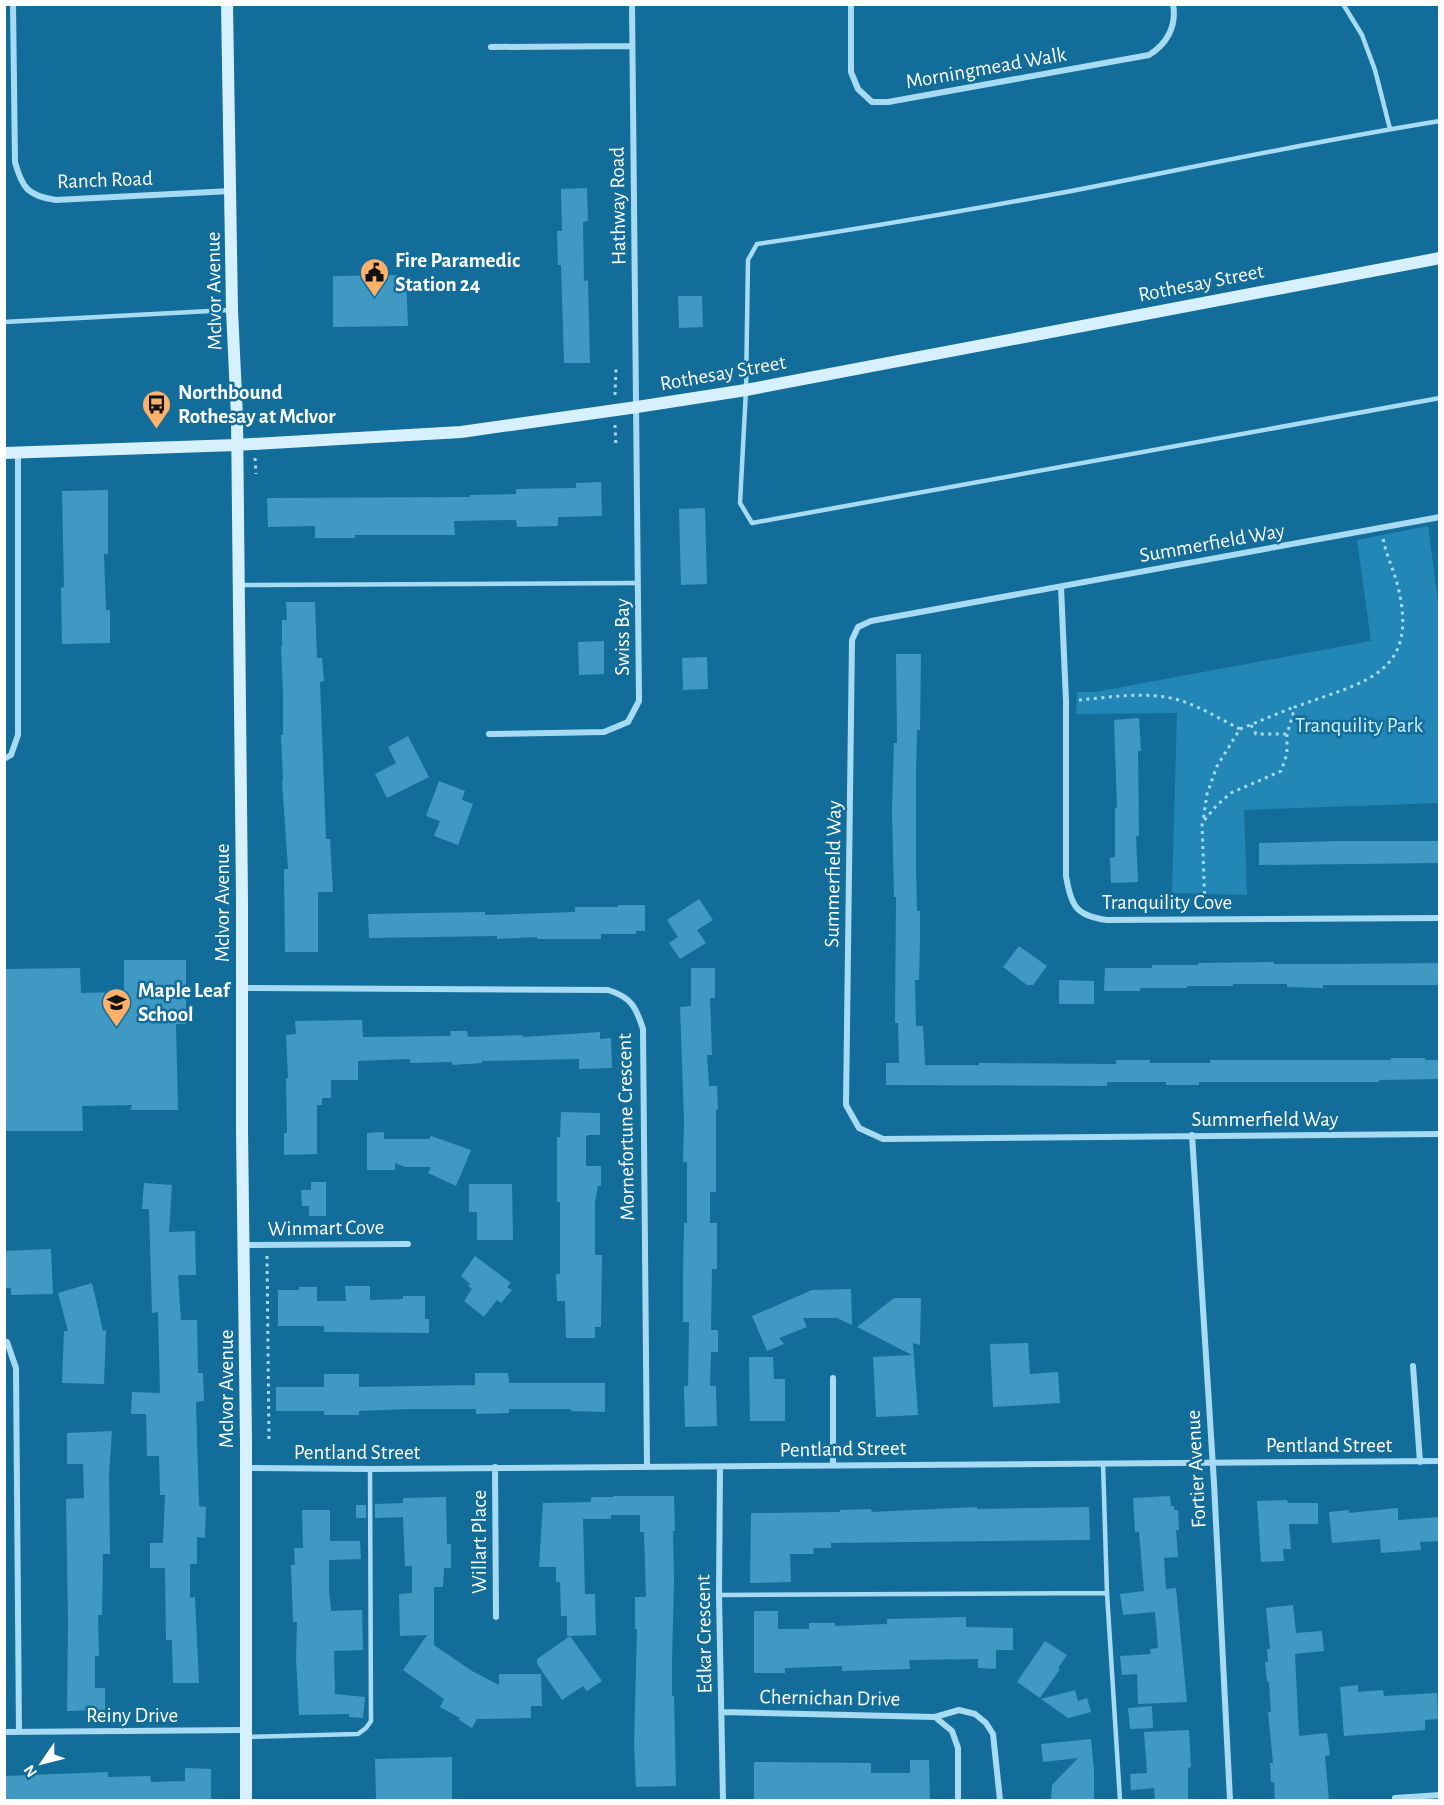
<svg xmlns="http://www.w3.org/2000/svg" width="1444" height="1805" viewBox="0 0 1444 1805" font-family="'Alegreya Sans',sans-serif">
<rect width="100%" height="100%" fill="#136d9a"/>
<!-- green -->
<path fill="#2287b7" d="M1428,526l12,91 -1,186 -195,7 3,85 -75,-2 5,-180 -101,1 1,-22h18l276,-51 -14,-101z"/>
<!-- building -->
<path fill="#4099c3" d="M587,188l1,33 -5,1 1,59 4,-1 2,83h-26l-3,-98h-3l-1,-34h5l-1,-42z
M406,275l2,51 -75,1v-51z
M678,296h24l1,31 -24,1z
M601,482l1,34 -44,1v9l-41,1 -1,-7 -62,1 1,14h-100v3h-40v-12l-47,1 -1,-29 203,-1v-2l46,-1v-5l60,-1v-5z
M108,490v64h-4l2,56h4v33l-48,1 -1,-56 3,-1 -2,-96z
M705,508l2,76 -26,1 -2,-76z
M286,602h29l2,56h5l2,23 -4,1 6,157h4l3,53h-15v60h-33l-1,-83h4l-6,-88 1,-1 -2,-45h2v-41l-2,-48h1v-26h5z
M604,641v33l-25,1 -1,-33z
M896,654h25l-1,76h-3l-1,41v98l1,42h3v28l-1,41h-4l1,46h7l2,39h54v-2l137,1v-4h34v3h60v-3h181v-2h34v2h15v19l-61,1v2h-180v3h-33v-3h-59v4l-221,-1v-22h13l-1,-40h-3l1,-126h-2l-2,-87 2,-67h3z
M707,657l1,32 -25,1 -1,-32z
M1139,718l2,33h-3l1,85h-3l2,46 -27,1 -1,-25 5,-1v-49h2l-3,-88z
M408,736l21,41 -42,21 -12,-24 21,-11 -8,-16z
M439,781l26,10 -3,9 11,4 -15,41 -24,-9 6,-15 -14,-5z
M1343,841h97v22l-181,2v-22z
M699,899l14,21 -16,10 9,13 -26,16 -11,-16 9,-6 -11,-17z
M618,905h27v26h-9v3h-35v5h-64v-2l-40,2v-3l-128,2 -1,-24 117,-2v3l90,-3v-5h43z
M1019,946l28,20 -14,19h-6l-24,-18z
M124,960h62v64h-10l2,86h-48l2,-5 -50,1 1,25h-79v-162l76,-1 1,25 43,-1z
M1274,962v2h59l107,-1v22h-117v3l-36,-1v-3h-54v2h-46v2h-47v3h-36l1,-23h47v-3h46v-2z
M691,968h24v30h-5l2,57h-5l2,31h8l1,23 -2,1v82h-6v31h7v46h-5l-1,61h7v22h-7l-1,34h6l1,40 -32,1 -1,-41h4l1,-64h-6v-45l1,-54h3v-61h-4l1,-43 -4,-112 11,-1z
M1059,980l35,1v23h-35z
M362,1020l1,17 88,-1 -1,-5h17l1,6 55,-2v2l77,-5v7l11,-1 1,30 -33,1v-10l-97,2v2l-30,2v-3l-42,1v-4l-52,2v19h-27v18h-9v7h-5v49l-33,1v-22h3l-1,-55h2l-2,-43 10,-1 -1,-13z
M561,1112l39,1v22h-12l-2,2v29h15v20h-3l-3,16v53h7l-1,72h-6v11h-29l-1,-37h-8l-1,-27h4v-72h-3v-65h3z
M384,1132v7h45l2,-3 40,14 -15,36 -28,-13 3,-6h-26l-10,-4v7h-28v-37z
M311,1182h15v34h-17v-10h-7l-1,-16h10z
M144,1183l28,2 -3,47 26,-1 1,44h-18l3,45h16l1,53h5l1,28 -8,1 3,104 7,1 -1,31 -8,-1v27h-7v34l5,-1 4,86h-26l-1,-43h-6l-1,-72h-15v-25h13l2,-48h-5l-1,-39h-12l-1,-42h-15l1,-22 28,1 -2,-81 -6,1 -3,-104h-7z
M469,1184h43l1,56h-36v-28h-8z
M51,1249l2,45 -42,1v-7h-7v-37z
M475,1256l36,27 -4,4 5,3 -11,13 -4,-3 -13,17 -20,-16 8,-12 -4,-3 2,-2 -9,-8z
M92,1283l11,48 3,-1 -2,54 -42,-1 2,-52h4l-10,-38z
M345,1286h25v14l33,-1v-3h22v23h4v14l-105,-1v-6h-46v-36h21v-3h18v14h29z
M851,1289l1,36 -15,-7h-34l4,9 -28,11 5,6 -17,7 -15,-35 60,-26z
M894,1298h27l-1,47 -7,-2 5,72 -42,2 -3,-60 39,-2 -55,-28z
M1028,1343l2,31 28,-2 2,31 -67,4 -3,-63z
M749,1357h24l1,22h11v42h-35z
M475,1373h33l1,10h96v29l-34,-1v-2h-62v4l-33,1v-5h-68l-49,2v4h-35v-4h-48v-24h48v-13h35v13l116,-2z
M112,1431l-3,44 1,79h-7l-1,61h-4l1,41h-4v32h10v22l-38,1 1,-89 -2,-123 18,-1 -1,-34h-16v-31z
M613,1496h61l1,35h-2l1,49 -2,82v34h2l2,90 -40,1 -2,-42 3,-116h-2v-32h11l-2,-65h-4v-17h-29v4h-28l2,75h10l1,41 -26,1 32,45 -15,10 -4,-5 -21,14 -25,-36v-5l33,-23h-3v-20h-6l-1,-34h-4v-15h-17l4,-64 48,-1v-5h22z
M1170,1496l1,10h3v4h4l1,20h-3l2,27 -14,1 2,31 10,-1 11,114 -49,2 -1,-30 -15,1 -2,-19 31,-2 -1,-5 8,-1 -3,-36 -32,3 -3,-21 24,-3 -5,-59h-4l-2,-34z
M446,1497l1,47h4v24h-7l-1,19h-9v58l38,26 27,14v-11h42l1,32h-11v12l-54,1 -5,9 -13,-8 1,-2 -20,-11 4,-8 -41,-29 24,-35 -27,1 -1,-42 13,-1v-27h-7l-2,-49 -28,1v-14l28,-1v-5z
M1287,1500l1,3h30v21h-29l2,25h-8l1,12 -23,1 -4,-61z
M356,1505h10v13h-10z
M977,1507v2l112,-2 1,33 -259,3v5h-18l1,6h-24l1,28 -41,1 1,-70 89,-1v-2l31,-1 1,3z
M1398,1508v12l42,-3v24l-20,1 1,8 -40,3 -1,-14 -48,4 -3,-31 20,-2v3z
M302,1510h28v31h30l1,18 -32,1v29l2,22 31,-1 1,40 -29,1 1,43 30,3 -2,21 -14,-1v-3l-50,1 -3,-57 1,-36h-4l-2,-57h4l-1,-17h9z
M1293,1605l3,28 26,-2 2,20 -29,3 4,82 28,-3 3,22 -5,1 4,44h-54l-1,-18h-3l-1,-19h3l-5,-51h3l-2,-30h-2l-2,-20h3l-1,-13h3l-4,-41z
M754,1611h24v18h31v-6h26v3l52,-2v-5l79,-2v10l47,1v22h-17v19l-18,-1v-9l-69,1 1,9 -68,2v-5l-57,2v5h-31z
M1045,1641l22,14 -9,13 2,1 -20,29 -23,-16z
M1358,1685v7l25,-2 1,6 53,-3 1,26 -13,1v10l-81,6 -4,-49z
M1075,1690l3,11 9,-3 4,14 -23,6 -27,-19z
M1152,1706l1,22 -23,1 -2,-21z
M1189,1730l2,37 -3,1v32h-33l-1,-12 -23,2 -1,-16 17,-1 -3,-41z
M1091,1739l3,31v30h-43l1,-15 26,-27 -35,4 -2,-18z
M452,1757v43h-76l-1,-41z
M910,1760h19l1,40h-176v-38l117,1v10h39z
M185,1768l26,1v31h-207v-24l104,-4v5l42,-1 1,6 34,-1z"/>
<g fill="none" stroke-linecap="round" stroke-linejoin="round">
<!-- path -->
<path stroke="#a7dbf3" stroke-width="3" stroke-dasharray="3 4.5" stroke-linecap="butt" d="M615,395l1,-27
M615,425l1,22
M255,458l1,16
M1079,700c35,-3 72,-10 106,2 19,7 37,18 55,27l-23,37 -10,28 -4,27
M1251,725l5,9h31
M1240,729l54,-22
M1205,909l-3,-86 15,-18 14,-12 50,-22 6,-17v-20l8,-27c67,-25 125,-31 103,-120 -4,-17 -12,-32 -15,-49
M267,1256l2,184"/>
<!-- lane -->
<path stroke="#a7dbf3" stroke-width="4.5" d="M1343,4l19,31 13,35 15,59
M1440,121c-126,20 -250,47 -374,71 -103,19 -205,37 -309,52l-9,16 -2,130 -6,113 12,20 688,-125
M4,322l225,-12
M239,585l399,-2
M1103,1463l4,130 13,207
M719,1595l388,-2
M246,1737l112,-3 8,-6 5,-7 -1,-252"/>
<!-- street -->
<path stroke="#a7dbf3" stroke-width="6" d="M13,4l2,158c7,26 13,34 41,38l175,-9
M851,4v68l7,17 14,13h16l261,-47c18,-11 28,-29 24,-51
M491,47l141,-1
M1440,517l-569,104 -13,6 -6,13 -6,465 13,23 24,11 557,-5
M1061,587l5,114v175c5,30 10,40 41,44l333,-2
M489,734l115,-2 24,-10 11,-21 -7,-697
M4,759l7,-4 7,-20v-282
M243,988l365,2c23,7 28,17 35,39l4,438
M1192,1135l22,348 16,317
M245,1245l163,-1
M4,1341l3,1 9,26 3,364
M1413,1366l7,96
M833,1378v87
M495,1467l1,150
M720,1467l-1,128 4,205
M246,1468l124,1 1070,-8
M723,1712l212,5 24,-7 16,4 11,9 7,11 7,66
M935,1717l17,14 6,17v52
M4,1732l241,-2
M1395,1798l45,-3"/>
<!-- secondary -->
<path stroke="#d6f0fd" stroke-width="12" d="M227,4l5,306 5,107 5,482v232l4,310v359
M4,453l232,-8 225,-13 176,-25 109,-17 694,-132"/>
</g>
<!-- icons -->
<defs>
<symbol id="civic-pin" viewBox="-11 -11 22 30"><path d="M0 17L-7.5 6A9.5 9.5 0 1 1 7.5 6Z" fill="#ffb169" stroke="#136d9a"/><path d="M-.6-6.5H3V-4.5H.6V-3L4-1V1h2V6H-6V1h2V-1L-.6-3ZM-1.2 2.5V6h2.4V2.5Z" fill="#111"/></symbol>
<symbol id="bus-pin" viewBox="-11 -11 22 30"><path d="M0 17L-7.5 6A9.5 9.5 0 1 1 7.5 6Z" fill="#ffb169" stroke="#136d9a"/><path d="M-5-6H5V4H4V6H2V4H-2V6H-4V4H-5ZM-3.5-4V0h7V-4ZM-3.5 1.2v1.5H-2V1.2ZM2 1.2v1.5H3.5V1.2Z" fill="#111"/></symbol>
<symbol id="school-pin" viewBox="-11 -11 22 30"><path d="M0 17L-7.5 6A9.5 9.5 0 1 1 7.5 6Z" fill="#ffb169" stroke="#136d9a"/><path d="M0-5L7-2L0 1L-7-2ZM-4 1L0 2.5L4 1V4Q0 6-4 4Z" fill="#111"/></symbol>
</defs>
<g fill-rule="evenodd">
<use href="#civic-pin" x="358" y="256" width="33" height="45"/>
<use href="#bus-pin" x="140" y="388" width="33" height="45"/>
<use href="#school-pin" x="100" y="986" width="33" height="45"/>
</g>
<g text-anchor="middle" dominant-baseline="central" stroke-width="5" stroke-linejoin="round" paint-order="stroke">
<!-- street labels -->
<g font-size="21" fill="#fff" stroke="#136d9a">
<text transform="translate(986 68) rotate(-10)">Morningmead Walk</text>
<text transform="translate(105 180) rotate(-2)">Ranch Road</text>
<text transform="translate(618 206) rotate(-91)">Hathway Road</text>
<text transform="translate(1201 283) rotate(-11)">Rothesay Street</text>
<text transform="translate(214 291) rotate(-91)">McIvor Avenue</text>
<text transform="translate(723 373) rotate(-10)">Rothesay Street</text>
<text transform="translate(1212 543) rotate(-10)">Summerfield Way</text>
<text transform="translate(622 637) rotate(-90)">Swiss Bay</text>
<text transform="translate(833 874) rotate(-89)">Summerfield Way</text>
<text x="1167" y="902">Tranquility Cove</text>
<text transform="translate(222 903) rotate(-90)">McIvor Avenue</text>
<text x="1265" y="1119">Summerfield Way</text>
<text transform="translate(626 1127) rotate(-91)">Mornefortune Crescent</text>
<text transform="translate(326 1228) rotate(-1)">Winmart Cove</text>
<text transform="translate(226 1389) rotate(-90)">McIvor Avenue</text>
<text x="1329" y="1445">Pentland Street</text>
<text transform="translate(843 1449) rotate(-1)">Pentland Street</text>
<text x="357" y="1452">Pentland Street</text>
<text transform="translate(1196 1469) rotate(-93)">Fortier Avenue</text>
<text transform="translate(479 1542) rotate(-90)">Willart Place</text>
<text transform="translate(704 1634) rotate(-91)">Edkar Crescent</text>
<text transform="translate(830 1698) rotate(1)">Chernichan Drive</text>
<text x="132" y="1715">Reiny Drive</text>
</g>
<!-- poi labels -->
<g font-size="21" font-weight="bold" fill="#fff" stroke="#136d9a" text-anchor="start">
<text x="395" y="260">Fire Paramedic<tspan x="395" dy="24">Station 24</tspan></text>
<text x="178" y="392">Northbound<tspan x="178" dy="24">Rothesay at McIvor</tspan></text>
<text x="138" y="990">Maple Leaf<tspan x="138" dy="24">School</tspan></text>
</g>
<!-- park labels -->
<g font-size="21" fill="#cfeffd" stroke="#136d9a">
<text x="1359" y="725">Tranquility Park</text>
</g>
</g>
<!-- border -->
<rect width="1444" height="1805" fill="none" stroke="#ffffff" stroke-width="12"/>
<!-- north arrow -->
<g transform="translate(42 1763) rotate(235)" stroke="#136d9a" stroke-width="4.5" paint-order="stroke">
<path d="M0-4.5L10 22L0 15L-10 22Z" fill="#ffffff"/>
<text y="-9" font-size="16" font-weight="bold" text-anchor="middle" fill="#ffffff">N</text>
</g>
</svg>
